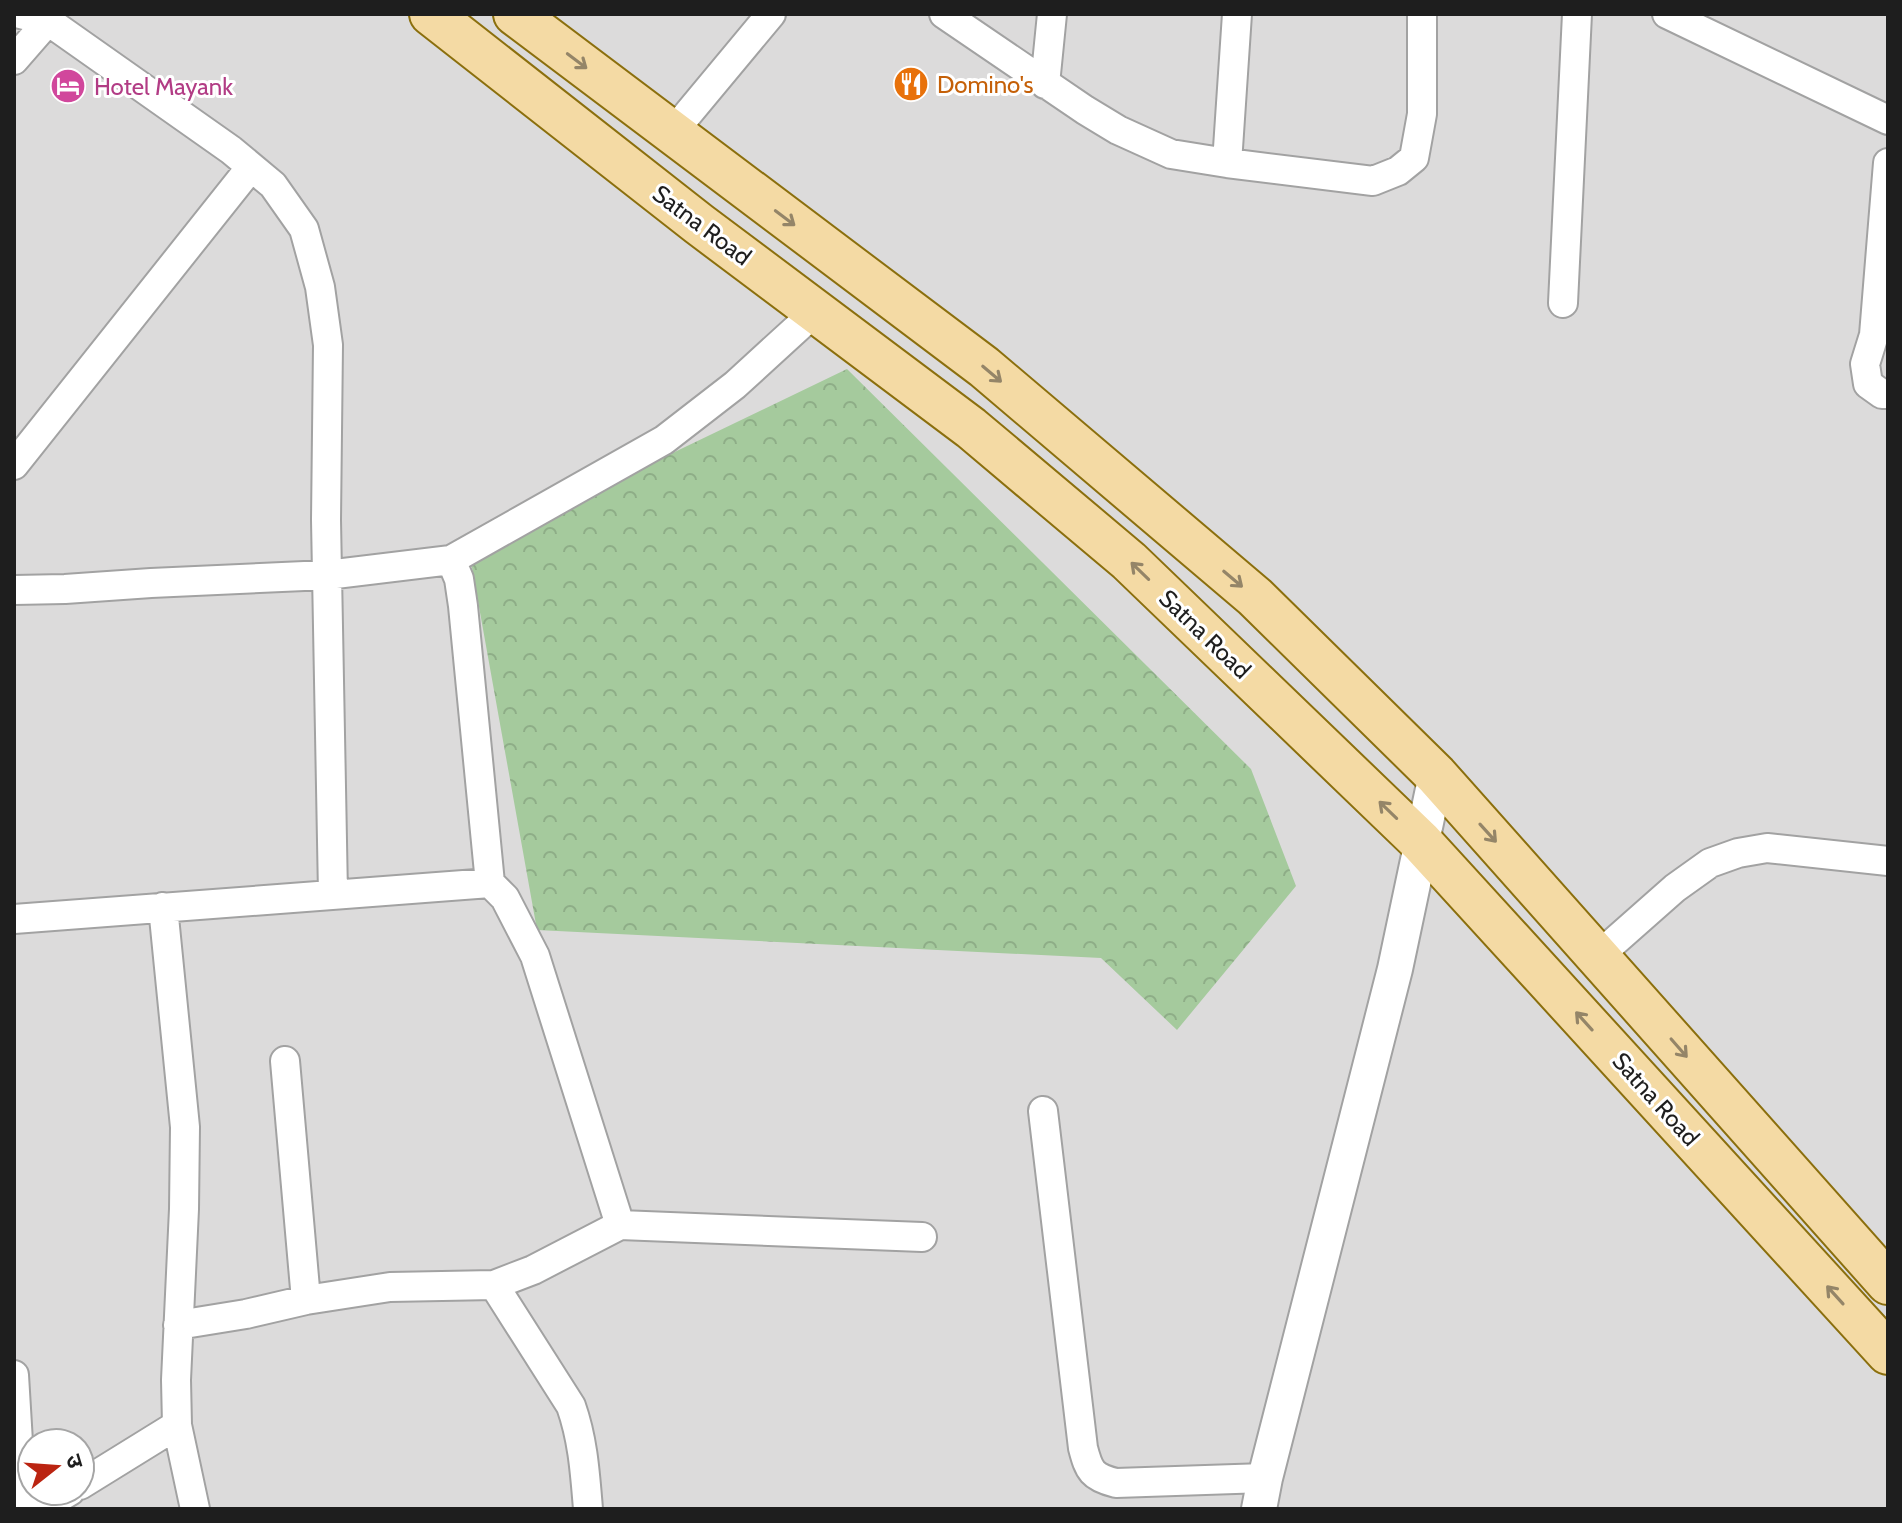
<svg xmlns="http://www.w3.org/2000/svg" width="1902" height="1523" viewBox="0 0 1902 1523" font-family="Cabin,'Noto Sans Devanagari',sans-serif">
<defs>
<pattern id="forest-crowns" width="20" height="18" patternUnits="userSpaceOnUse" patternTransform="scale(2)"><rect width="20" height="18" fill="#a5ca9d"/><path d="M2 6a3 3 0 1 1 6 0M12 15a3 3 0 1 1 6 0" fill="none" stroke="#8ead87"/></pattern>
</defs>
<rect width="100%" height="100%" fill="#eeece5"/>
<!-- residential -->
<path fill="#dcdbdb" fill-rule="evenodd" d="M14,14h1874v1495h-1874zM32,1443h48v48h-48z"/>
<!-- forest -->
<path fill="url(#forest-crowns)" d="M847,369l404,400 45,117 -119,144 -76,-72 -564,-28 -68,-379z"/>
<g fill="none" stroke-linecap="round" stroke-linejoin="round">
<defs>
<path id="minor" d="M20,14l28,7 183,129 42,35 31,44 16,58 8,58 -2,175 7,374
M944,14l141,96 33,20 53,24 56,9 146,18 25,-10 16,-13 8,-44v-100
M1667,14l221,106
M14,60l34,-39
M1045,84l7,-70
M672,133l99,-119
M1227,163l10,-149
M1888,163l-14,172 -9,29 3,20 14,10h6
M1563,303l14,-289
M14,465l237,-298
M451,560l213,-120 71,-55 81,-74
M14,590l51,-1 86,-6 176,-8 124,-15 8,19 4,27 27,277
M163,907l22,220 -1,82 -8,171 1,45 18,84
M14,919l476,-36 15,15 30,58 85,269
M1598,956l77,-68 35,-25 28,-10 29,-5 121,13
M285,1061l21,239
M1043,1111l40,337c6,23 9,29 33,35l149,-5
M494,1285l77,121c12,34 14,67 17,103
M178,1325l68,-11 60,-14 84,-13 104,-2 39,-15 87,-45 302,12
M14,1375l8,134
M80,1485l97,-60
M40,1509l30,-18"/>
<path id="tertiary" d="M1259,1509l6,-31 130,-509 41,-194"/>
<path id="primary" d="M431,14l268,210 272,204 158,133 292,281 467,511
M515,14l469,353 271,230 181,178 452,508"/>
</defs>
<!-- minor casing -->
<use href="#minor" stroke="#a2a2a2" stroke-width="32"/>
<!-- tertiary casing -->
<use href="#tertiary" stroke="#a2a2a2" stroke-width="38"/>
<!-- primary casing -->
<use href="#primary" stroke="#8b6f0d" stroke-width="46"/>
<!-- minor -->
<use href="#minor" stroke="#fff" stroke-width="28"/>
<!-- tertiary -->
<use href="#tertiary" stroke="#fff" stroke-width="34"/>
<!-- primary -->
<use href="#primary" stroke="#f4daa4" stroke-width="42"/>
</g>
<!-- one-way arrows -->
<defs><path id="oneway-shaft" d="M-6 0H5M1.5-3L5.5 0L1.5 3" fill="none" stroke-width="1.6" stroke-linecap="round" stroke-linejoin="round" transform="scale(2)"/></defs>
<g stroke="#948568">
<use href="#oneway-shaft" transform="translate(577 61) rotate(37)"/>
<use href="#oneway-shaft" transform="translate(785 218) rotate(37)"/>
<use href="#oneway-shaft" transform="translate(992 374) rotate(40)"/>
<use href="#oneway-shaft" transform="translate(1140 571) rotate(-136)"/>
<use href="#oneway-shaft" transform="translate(1233 579) rotate(40)"/>
<use href="#oneway-shaft" transform="translate(1388 810) rotate(-136)"/>
<use href="#oneway-shaft" transform="translate(1488 833) rotate(48)"/>
<use href="#oneway-shaft" transform="translate(1584 1021) rotate(-132)"/>
<use href="#oneway-shaft" transform="translate(1679 1048) rotate(49)"/>
<use href="#oneway-shaft" transform="translate(1835 1295) rotate(-132)"/>
</g>
<!-- icons -->
<defs>
<symbol id="restaurant-disc" viewBox="-11 -11 22 22"><circle r="9.5" fill="#e8710a" stroke="#fff"/><path d="M-5-6h1v4h1v-4h1v4h1v-4h1v5L-1.5 .5V6h-2V.5L-5-1ZM5-6V6H3V1.5H1.5Q1.5-4 5-6Z" fill="#fff"/></symbol>
<symbol id="hotel-disc" viewBox="-11 -11 22 22"><circle r="9.5" fill="#d1479c" stroke="#fff"/><path d="M-6-4.5h1.5V1H6V5H4.5V3h-9V5H-6ZM-4 0a1.8 1.8 0 1 1 3.6 0ZM.5 0V-2.5h3Q6-2.5 6 0Z" fill="#fff"/></symbol>
</defs>
<g fill-rule="evenodd">
<use href="#restaurant-disc" x="891" y="64" width="40" height="40"/>
<use href="#hotel-disc" x="48" y="66" width="40" height="40"/>
</g>
<g text-anchor="middle" dominant-baseline="central" stroke-width="6" stroke-linejoin="round" paint-order="stroke">
<!-- food labels -->
<g font-size="24" fill="#c56008" stroke="#fff" text-anchor="start">
<text x="937" y="84">Domino's</text>
</g>
<!-- hotel labels -->
<g font-size="24" fill="#b23c85" stroke="#fff" text-anchor="start">
<text x="94" y="86">Hotel Mayank</text>
</g>
<!-- street labels -->
<g font-size="24" fill="#1e1e1e" stroke="#fff">
<text transform="translate(702 225) rotate(37)">Satna Road</text>
<text transform="translate(1205 634) rotate(44)">Satna Road</text>
<text transform="translate(1656 1099) rotate(48)">Satna Road</text>
</g>
</g>
<!-- border -->
<rect width="1902" height="1523" fill="none" stroke="#1e1e1e" stroke-width="32"/>
<!-- north arrow -->
<g transform="translate(56 1467) rotate(73)"><circle r="38" fill="#ffffff" stroke="#a5a5a5" stroke-width="2"/>
<path d="M0-6L14 30L0 20L-14 30Z" fill="#bb2411"/>
<text y="-12" font-size="22" font-weight="bold" text-anchor="middle" fill="#1e1e1e">उ</text>
</g>
</svg>
